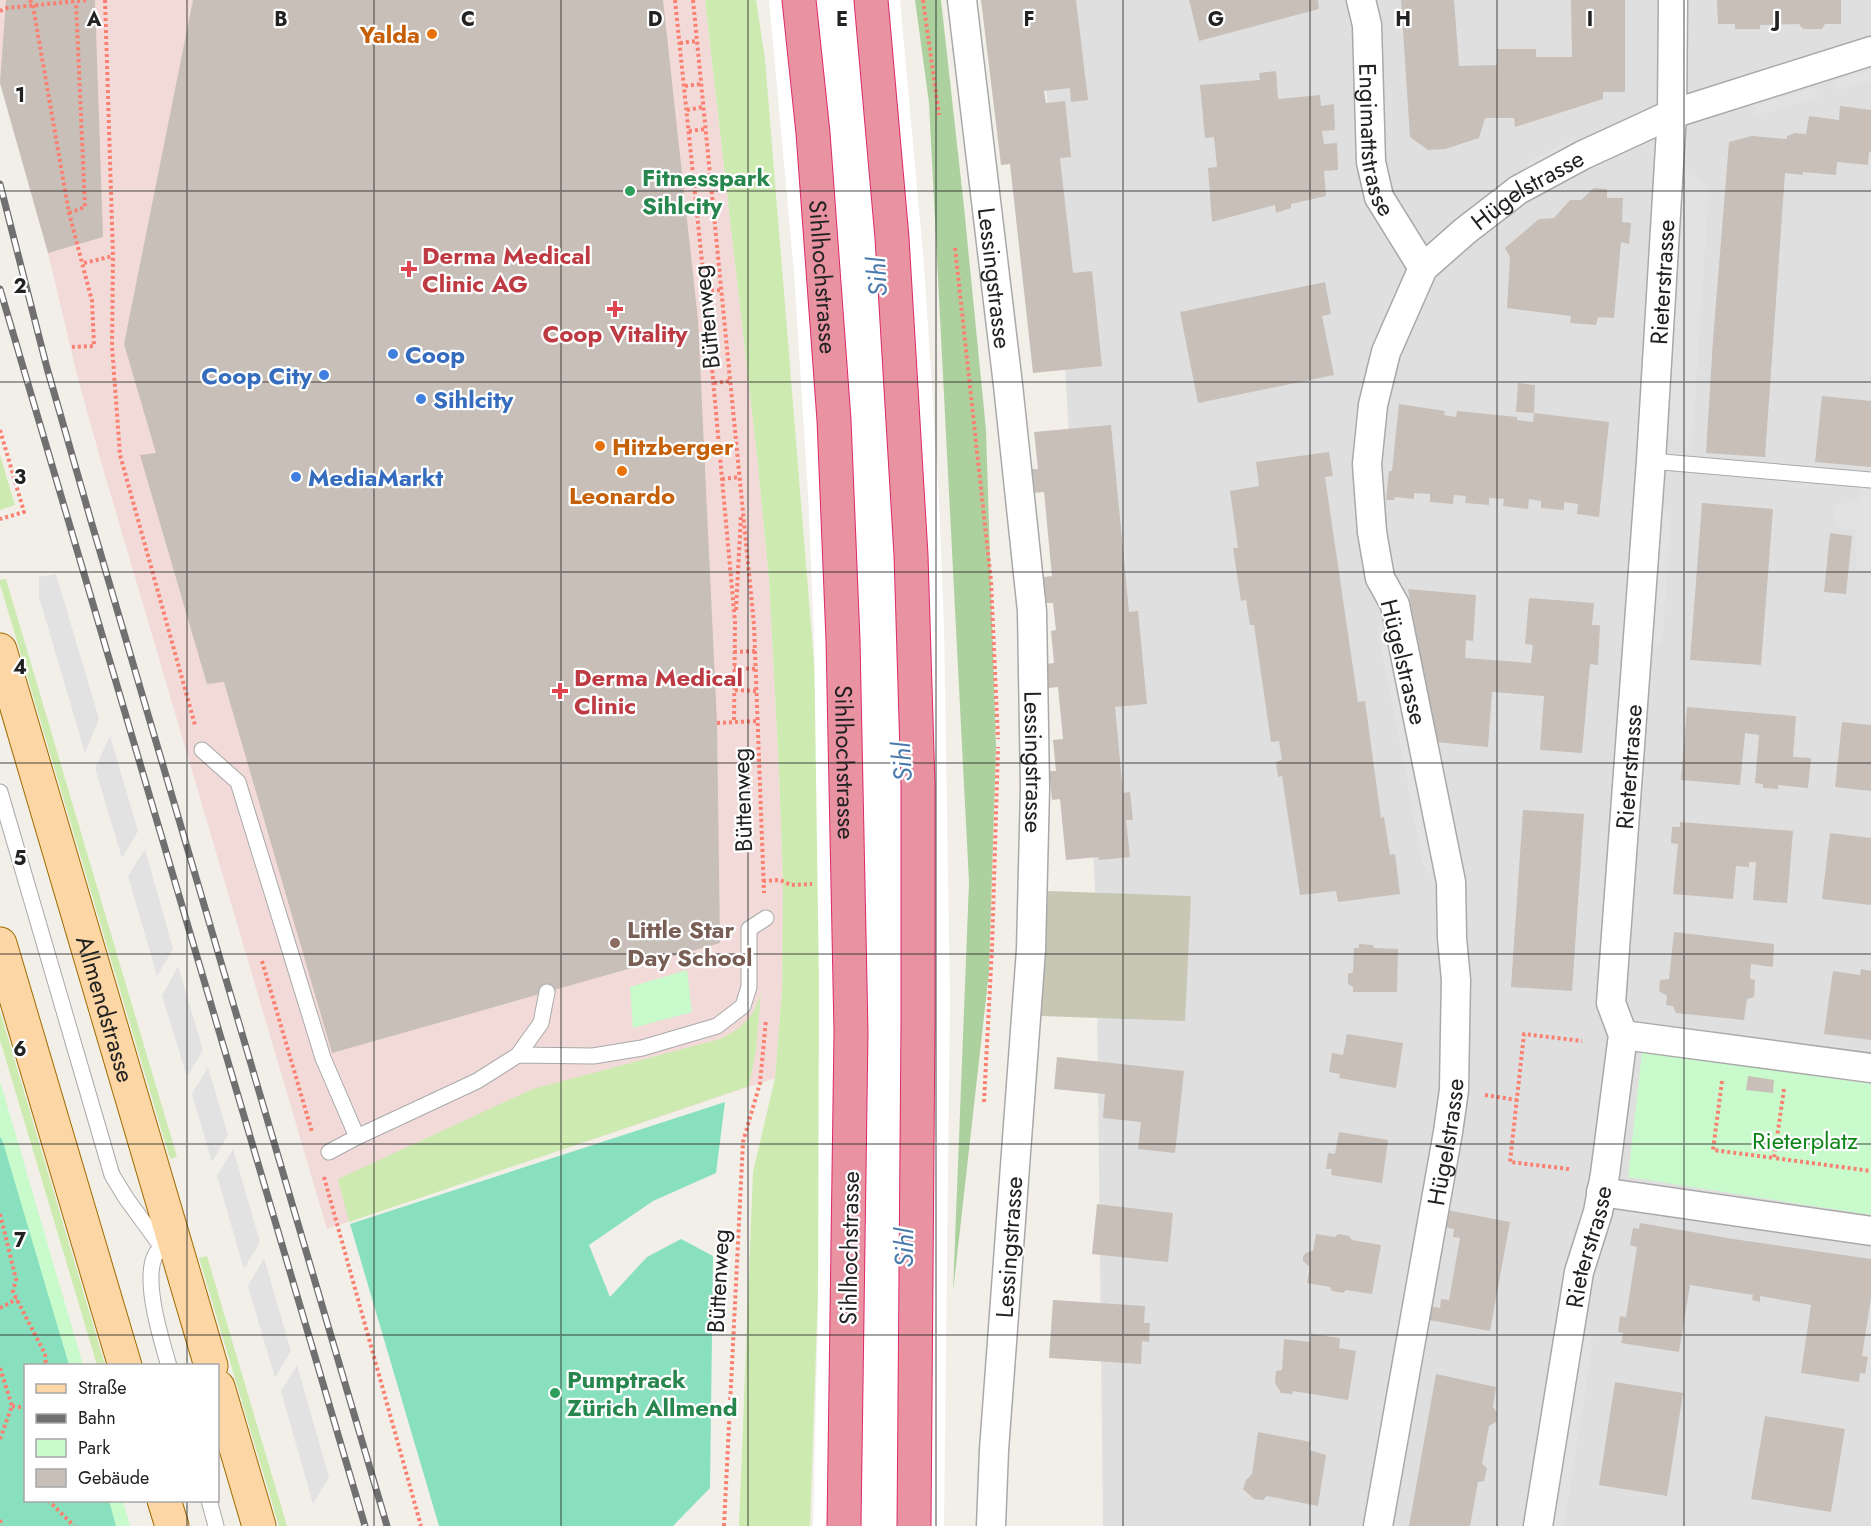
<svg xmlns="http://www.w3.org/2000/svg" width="1871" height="1526" viewBox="0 0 1871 1526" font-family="Jost,sans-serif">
<rect width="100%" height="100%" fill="#f2efe9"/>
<!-- residential -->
<path fill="#e0dfdf" d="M1035,0h836v1526h-768l-7,-619 -44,-769z"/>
<!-- commercial -->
<path fill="#f2dad9" d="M0,0h705l52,456 12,123 10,192 4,112 -1,108 -7,87 -448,151 -223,-757 -26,-93 -30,-126 -48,-170z"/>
<!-- construction -->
<path fill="#c7c7b4" d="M1048,891l143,5 -6,125 -144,-5z"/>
<!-- grass -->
<path fill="#cdebb0" d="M705,0h51l9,59 67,825 -22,642h-71l14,-354 22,-94 7,-87 1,-108 -4,-112 -10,-192 -12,-123z
M0,455l15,50 -15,5z
M6,579l171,578 -7,2 -170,-575v-4z
M761,992l-5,58 -7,36 -400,136 -11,-43 195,-90 187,-50c24,-12 34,-22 41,-47z
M0,1011l105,354h-8l-97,-325z
M207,1256l80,270h-8l-80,-268z"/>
<!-- forest -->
<path fill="#add19e" d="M915,0h26l23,207 22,223 10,317 -7,225 -36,320 16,-410 -40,-779z"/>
<!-- park -->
<path fill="#c8facc" d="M687,970l5,42 -59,16 -3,-41z
M1642,1052l229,32v131l-243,-38z
M0,1081l83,284 -57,1v134l97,1 7,25h-130z"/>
<!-- pitch -->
<path fill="#88e0be" d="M725,1102l-9,71 -63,28 -64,44 21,52 37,-40 34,-18 32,17 -3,232 -37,38h-234l-89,-302z
M0,1137l2,2 67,226 -43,1v134l83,1 7,25h-116z"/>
<!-- parking -->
<path fill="#e2e2e2" d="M1871,70v11l-34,10 -3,-10z
M1815,88l3,9 -63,19 -2,-10z
M1573,138l4,11 -46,23 -5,-9z
M1685,169l24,21 -18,263 -23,-20z
M1860,488l11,1v84l-15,-2 1,-41 -21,-3 -3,-21 27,-5z
M1660,508l11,7 -9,130h-10z
M56,574l43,145 -14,34 -46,-156v-20z
M1386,624l48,247 -9,2 -48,-247z
M110,736l28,95 -16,27 -27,-90z
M145,849l28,100 -16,27 -29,-100z
M178,966l25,84 -16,27 -25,-81z
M1773,1039l98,11v11l-99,-13z
M208,1067l20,68 -16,27 -20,-68z
M233,1149l27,93 -16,27 -27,-93z
M264,1258l27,93 -16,27 -27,-92z
M1584,1333l10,1 -30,192h-11z
M297,1365l32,112 -16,27 -32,-113z"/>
<!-- pier -->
<path fill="#fff" d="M769,0h131l24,265 15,233 5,130 6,370 -6,528h-131l5,-218 1,-323 -5,-349 -6,-143 -14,-221z"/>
<!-- building -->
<path fill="#c7bfb8" d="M6,0h89l8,237 -55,16 -48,-170z
M193,0h470l35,320 19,403 3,220 -388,110 -108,-371 -17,2 -67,-229 16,-2 -32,-109z
M981,0h95l12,100 -17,2 -1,-14 -26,3 2,12 19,-2 6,56 -11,1 13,115 19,-2 10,95 -69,7 -23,-209 -9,1z
M1189,0h129l1,9 -120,32z
M1401,0h53l5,66 38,-1v-16h39v8h36l-1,-57h54v92h-22v7l-88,28 -1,-9h-29l-6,20 -34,11 -17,1 -18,-13z
M1717,0h124v24h-16l-3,5h-19l-4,-5 -39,1v4h-25v-5h-17z
M1276,71l2,28 42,-4 1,11 13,-2 1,26 -13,1 2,13 13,-1 1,27 -14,1 2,25 -35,8v4l-15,5 -1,-8 -63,17 -4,-54 9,-1 -3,-30 -9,1 -5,-53 60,-5 -1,-7z
M1840,106l31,4v42h-2l-1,13 -31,-3 -1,13 -33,-3v3l-18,-2 -20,284 -59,-4 7,-113 16,-198 23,-6 35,3v-3l8,-3 11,1 3,-18 30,4z
M1594,188l13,1v9h16l-1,24 9,1 -2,21 -8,-2 -7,76 -16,-1 -2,8 -26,-2 1,-7 -64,-8 3,-51 -5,-9 34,-29 15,-1 16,-18h11z
M1325,282l6,32 -9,2 12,59 -136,28 -18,-91z
M1518,383l17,2 -1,28 -18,-1z
M1822,396l49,5v66l-56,-5z
M1399,404l46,7 -1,4 12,2 1,-6 60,6v3l16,2 1,-9 75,9 -10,95 -22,-3 1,-10 -14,-2v8l-23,-2v-7l-12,-2 -1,10 -25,-3 1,-7 -15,-1v7l-24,-2 1,-7 -12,-1 -1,9 -23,-2v-8l-16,-1v6l-19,-2 -1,3h-8l3,-29h3z
M1111,425l18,187 9,-1 9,93 -32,3 8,86 7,-1 3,28h-7l4,37 -31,3 -1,-3 -32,3 -6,-61 -8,1 -3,-29h7l-3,-31 10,-1 -5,-52 -10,1 -2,-24 8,-1 -3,-32 5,-1 -3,-27h-8l-2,-26 9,-1 -8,-84 -13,1 -2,-24h9l-4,-37z
M1329,452l4,24 -8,1 33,225 7,-1 16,117 3,-1 6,38 5,-1 5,40 -62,8 -2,-11 -36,4 -18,-119 -4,1 -2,-15 6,-2 -3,-19 -8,1 -17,-117h-4l-4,-25 -5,1 -8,-53h5l-8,-57 29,-5 -3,-24z
M1702,503l71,6 -12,156 -71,-5z
M1830,533l22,3 -6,58 -22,-2z
M1408,589l68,6 -3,46 -7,-1 -1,18 66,5 2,-18 -8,-1 4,-46 65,5 -2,22h8l-2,40 -8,-1 -8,89 -42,-3 4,-54 -52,-4 -4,55 -53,-5z
M1687,707l109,9 -3,41 18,1 -3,30 -30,-3v4l-15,-1v-4l-8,-1 4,-48 -14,-2 -5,52 -59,-5z
M1842,722l29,3v66l-36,-4z
M1523,810l61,4 -12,177 -61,-4z
M1680,822l113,9 -6,72 -34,-3 3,-38h-7v5l-13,-1 -3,33 -60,-5 5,-50 -7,-1 1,-16h8z
M1830,833l41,5v67l-49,-6z
M1674,932l100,12 -1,23 -22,-3 -1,15 5,1 -1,17 -7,2 -3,21 -68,-7 -3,-7 -7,-1 1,-9 -8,-5 1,-11 9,-1z
M1359,944l14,1 1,3 24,1 -1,43h-44v-5l-5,-3v-10l5,-2 1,-24h5z
M1861,969l10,2v69l-47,-6 9,-63 27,4z
M1347,1034l56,9 -7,45 -57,-10 1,-4 -11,-2 3,-19 11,2z
M1057,1057l127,14 -9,82 -37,-4 3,-27 -38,-4 2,-24 -51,-5z
M1748,1076l26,4 -1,13 -27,-3z
M1339,1132l49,8 -6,43 -51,-8 1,-6h-6l2,-16 7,1z
M1097,1204l76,9 -5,49 -76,-8z
M1447,1210l63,12 -20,109 -61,-11 2,-14 9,2 1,-9 8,1 11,-62 -7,-1 1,-8 -10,-2z
M1640,1223l93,16 138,20v38l-9,59 6,1 -3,17 -5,-1 -1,9 -58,-9 10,-68 -51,-9v6l-8,-2 1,-5 -63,-10 -11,67 -58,-9 2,-10 -5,-1 2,-16 6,1 11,-70 -7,-2 3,-17 6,1z
M1316,1234l19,3 3,-3 11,2 3,4 29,5 -9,49 -26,-4 -3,3 -11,-2 -2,-4 -23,-4 3,-16 -7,-6v-5l4,-4 6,-1z
M1053,1300l92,6 -1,17h6l-1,19 -7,-1 -1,23 -92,-6z
M1311,1334l29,4 -1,10 17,3 -8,49 -55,-9 -1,3 -11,-1 -6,-10 1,-12 6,-1 2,-31 26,3z
M1436,1374l60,13 -3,20 4,6 -1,9 -7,4 -7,38 5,4 -3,13 -6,1 -8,44h-61z
M1615,1382l68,11 -16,103 -68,-11z
M1765,1416l80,13 -14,83 -80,-13z
M1258,1432l53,10 -2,8 17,5 -8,51 -51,-10 -4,4 -9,-1 -11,-10 3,-9 6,-6z"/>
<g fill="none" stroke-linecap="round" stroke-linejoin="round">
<defs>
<path id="lane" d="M1651,461l220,19
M202,750l36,32 85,276 34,79
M0,792l112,383 14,23 35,48c-2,4 -6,8 -7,12 -10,26 7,81 15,108
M518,1055l75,1 49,-8 75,-22 26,-20 6,-19v-58l17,-11
M329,1152l28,-15 120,-56 41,-26 23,-32 6,-31
M209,1500l7,26"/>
<g id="street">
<path id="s1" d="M962,0l46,385 24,226 3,177 -4,162 -37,500 -3,76"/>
<path id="s2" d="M1361,0l6,25 4,137 8,35 44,71"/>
<path d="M1623,1035l248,33"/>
<path d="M1601,1192l270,39"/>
<path id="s3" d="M1378,1526l70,-394 6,-42 1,-59 1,-51 -4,-42 -1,-56 -56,-277 -15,-27 -8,-46 -5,-68 6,-59 13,-53 37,-84 42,-37 53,-41 65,-35 89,-41 199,-63"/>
<path id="s4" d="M1538,1526l41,-254 19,-60 7,-38 18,-139 -12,-32 40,-542 21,-347 1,-114"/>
</g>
<g id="primary">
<path id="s5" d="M0,650l211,716"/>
<path d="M0,944l125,422"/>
<path d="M218,1387l41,139"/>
<path d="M164,1500l8,26"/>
</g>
<g id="highway">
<path id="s6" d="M799,0l14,133 21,287 9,220 8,392 -7,494"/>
<path d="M871,0l21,238 19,317 7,230v237l-4,504"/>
</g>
</defs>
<!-- lane casing -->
<use href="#lane" stroke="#a9a9a9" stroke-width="17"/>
<!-- street casing -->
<use href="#street" stroke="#a9a9a9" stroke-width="31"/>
<!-- primary casing -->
<use href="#primary" stroke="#a06b00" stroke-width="35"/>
<!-- highway casing -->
<use href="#highway" stroke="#dc2a67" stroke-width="35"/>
<!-- path -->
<path stroke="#fa8072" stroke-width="4" stroke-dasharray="3 3" stroke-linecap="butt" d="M30,0l3,6 36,207 23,88 2,45 -22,1
M105,0l8,256 -1,90 8,109 75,270
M675,0l30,291 30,331 -1,100
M693,0l61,625 10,268
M923,0l16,115
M0,11l7,-3 81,-8
M680,43l17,-2
M685,86l16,-2
M687,110l16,-3
M689,131l17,-2
M69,213l16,-6 -9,-205
M955,248l36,333 7,158
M84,263l29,-7
M705,291l16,-1
M714,383l17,-2
M0,430l24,82 -24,7
M722,479l18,-2
M736,610l5,-95
M734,652l21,-1
M734,668l22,1
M715,679l20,-1
M735,690l21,1
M717,723l40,-2
M763,881l17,-1 11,5 21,-1
M262,961l50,171
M1722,1081l-9,69 61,8
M1784,1089l-10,69 97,13
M1485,1095l32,5
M984,1102l8,-154 6,-201
M1569,1169l-59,-7 14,-128 58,7
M324,1177l97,349
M0,1214l16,65 -3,13 32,62 1,12
M0,1308l17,-9
M0,1368l12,38 -12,33
M12,1406l14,2
M48,1500l26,26
M0,1520l2,6
M724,1526l19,-384 17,-59 6,-63"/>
<!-- lane -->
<use href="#lane" stroke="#fff" stroke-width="15"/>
<!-- street -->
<use href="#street" stroke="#fff" stroke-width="28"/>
<!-- primary -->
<use href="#primary" stroke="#fcd6a4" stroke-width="33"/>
<!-- highway -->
<use href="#highway" stroke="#e892a2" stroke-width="33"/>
<defs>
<path id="rail" d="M0,184l47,184 44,153 296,1005
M0,289l365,1237"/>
</defs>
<!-- rail casing -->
<use href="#rail" stroke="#707070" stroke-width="7"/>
<!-- rail -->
<use href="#rail" stroke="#fff" stroke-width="4.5" stroke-dasharray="14" stroke-linecap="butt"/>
</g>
<!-- grid -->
<path fill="none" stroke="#222" stroke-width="1.5" stroke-opacity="0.55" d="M187,0v1366M374,0v1526M561,0v1526M748,0v1526M936,0v1526M1123,0v1526M1310,0v1526M1497,0v1526M1684,0v1526M0,191h1871M0,382h1871M0,572h1871M0,763h1871M0,954h1871M0,1144h1871M0,1335h1871M187,1500v26"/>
<!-- markers -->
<g fill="#e8710a" stroke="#fff" stroke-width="2">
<circle cx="432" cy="34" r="6"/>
<circle cx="600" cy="446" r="6"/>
<circle cx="622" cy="471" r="6"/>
</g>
<g fill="#2e9e5b" stroke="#fff" stroke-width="2">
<circle cx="630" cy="191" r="6"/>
<circle cx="555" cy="1393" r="6"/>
</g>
<g fill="#e0444e" stroke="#fff" stroke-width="2">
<path d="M406 260h6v6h6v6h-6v6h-6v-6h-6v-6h6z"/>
<path d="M612 300h6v6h6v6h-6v6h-6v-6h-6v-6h6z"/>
<path d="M557 682h6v6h6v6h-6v6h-6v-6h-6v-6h6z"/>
</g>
<g fill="#3f7fe0" stroke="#fff" stroke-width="2">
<circle cx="393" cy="354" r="6"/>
<circle cx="324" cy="375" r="6"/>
<circle cx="421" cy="399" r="6"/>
<circle cx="296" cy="477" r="6"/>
</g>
<circle fill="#8d6e63" stroke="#fff" stroke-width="2" cx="615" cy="943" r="6"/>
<g text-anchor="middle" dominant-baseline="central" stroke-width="4.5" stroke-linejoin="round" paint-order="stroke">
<!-- food labels -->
<g font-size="24" font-weight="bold" fill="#c56008" stroke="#fff" text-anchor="end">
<text x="420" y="34">Yalda</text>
<text x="612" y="446" text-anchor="start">Hitzberger</text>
<text x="622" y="495" text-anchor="middle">Leonardo</text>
</g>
<!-- street labels -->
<g font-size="24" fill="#222" stroke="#fff">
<text stroke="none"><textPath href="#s2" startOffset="141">Engimattstrasse</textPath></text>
<text stroke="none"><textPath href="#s3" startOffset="1416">Hügelstrasse</textPath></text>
<text stroke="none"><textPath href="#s6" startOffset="278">Sihlhochstrasse</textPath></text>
<text stroke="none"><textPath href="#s1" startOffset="280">Lessingstrasse</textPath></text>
<text stroke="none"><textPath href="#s4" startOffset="1256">Rieterstrasse</textPath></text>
<text transform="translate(706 317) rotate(-96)">Büttenweg</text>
<text transform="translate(1404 662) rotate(76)">Hügelstrasse</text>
<text stroke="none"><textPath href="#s6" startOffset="764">Sihlhochstrasse</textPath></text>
<text stroke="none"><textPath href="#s1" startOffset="766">Lessingstrasse</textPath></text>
<text stroke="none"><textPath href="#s4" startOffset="770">Rieterstrasse</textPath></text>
<text transform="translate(742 800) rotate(-92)">Büttenweg</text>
<text stroke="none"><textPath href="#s5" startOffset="374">Allmendstrasse</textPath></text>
<text stroke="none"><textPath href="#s3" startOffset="390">Hügelstrasse</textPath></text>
<text transform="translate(1009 1247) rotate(-86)">Lessingstrasse</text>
<text transform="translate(849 1248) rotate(-89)">Sihlhochstrasse</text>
<text stroke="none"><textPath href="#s4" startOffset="284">Rieterstrasse</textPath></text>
<text transform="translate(718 1281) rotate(-87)">Büttenweg</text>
</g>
<!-- leisure labels -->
<g font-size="24" font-weight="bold" fill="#27864d" stroke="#fff" text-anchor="start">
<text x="642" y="177">Fitnesspark<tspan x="642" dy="28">Sihlcity</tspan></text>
<text x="567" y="1379">Pumptrack<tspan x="567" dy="28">Zürich Allmend</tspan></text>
</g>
<!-- health labels -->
<g font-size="24" font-weight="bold" fill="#be3a42" stroke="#fff" text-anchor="start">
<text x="422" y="255">Derma Medical<tspan x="422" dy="28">Clinic AG</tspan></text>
<text x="615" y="333" text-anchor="middle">Coop Vitality</text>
<text x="574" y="677">Derma Medical<tspan x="574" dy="28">Clinic</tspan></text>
</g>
<!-- shop labels -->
<g font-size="24" font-weight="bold" fill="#366cbe" stroke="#fff" text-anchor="start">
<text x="405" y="354">Coop</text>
<text x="312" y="375" text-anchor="end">Coop City</text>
<text x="433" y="399">Sihlcity</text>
<text x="308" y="477">MediaMarkt</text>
</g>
<!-- education labels -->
<g font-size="24" font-weight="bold" fill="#785e54" stroke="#fff" text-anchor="start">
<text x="627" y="929">Little Star<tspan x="627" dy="28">Day School</tspan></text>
</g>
<!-- park labels -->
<g font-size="24" fill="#0c8416" stroke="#fff">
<text x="1805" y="1140">Rieterplatz</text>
</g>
<!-- water labels -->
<g font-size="26" font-style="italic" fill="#4a7aab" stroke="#fff">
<text transform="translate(877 277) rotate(-93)">Sihl</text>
<text transform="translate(902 762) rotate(-93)">Sihl</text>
<text transform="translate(904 1248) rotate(-89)">Sihl</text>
</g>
</g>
<g font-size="20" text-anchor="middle" font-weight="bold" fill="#222" stroke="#fff" stroke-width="4.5" stroke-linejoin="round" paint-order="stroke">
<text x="94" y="26">A</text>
<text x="281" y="26">B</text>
<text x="468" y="26">C</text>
<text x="655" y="26">D</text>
<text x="842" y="26">E</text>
<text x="1029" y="26">F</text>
<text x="1216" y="26">G</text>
<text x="1403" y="26">H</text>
<text x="1590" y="26">I</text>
<text x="1777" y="26">J</text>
<text x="20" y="102">1</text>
<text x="20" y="293">2</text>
<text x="20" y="484">3</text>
<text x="20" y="674">4</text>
<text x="20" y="865">5</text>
<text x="20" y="1056">6</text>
<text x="20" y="1247">7</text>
</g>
<!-- legend -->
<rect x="24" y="1364" width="195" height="138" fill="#ffffff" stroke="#a7a7a7" stroke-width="1.5"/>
<rect x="36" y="1384" width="30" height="9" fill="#fcd6a4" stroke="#a7a7a7" stroke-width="1.5"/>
<text x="78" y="1394" font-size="18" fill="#222222">Straße</text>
<rect x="36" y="1414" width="30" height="9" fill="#707070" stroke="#a7a7a7" stroke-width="1.5"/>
<text x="78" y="1424" font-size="18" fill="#222222">Bahn</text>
<rect x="36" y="1439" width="30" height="18" fill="#c8facc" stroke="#a7a7a7" stroke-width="1.5"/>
<text x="78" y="1454" font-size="18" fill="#222222">Park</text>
<rect x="36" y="1469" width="30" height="18" fill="#c7bfb8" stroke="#a7a7a7" stroke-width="1.5"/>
<text x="78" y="1484" font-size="18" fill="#222222">Gebäude</text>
</svg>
